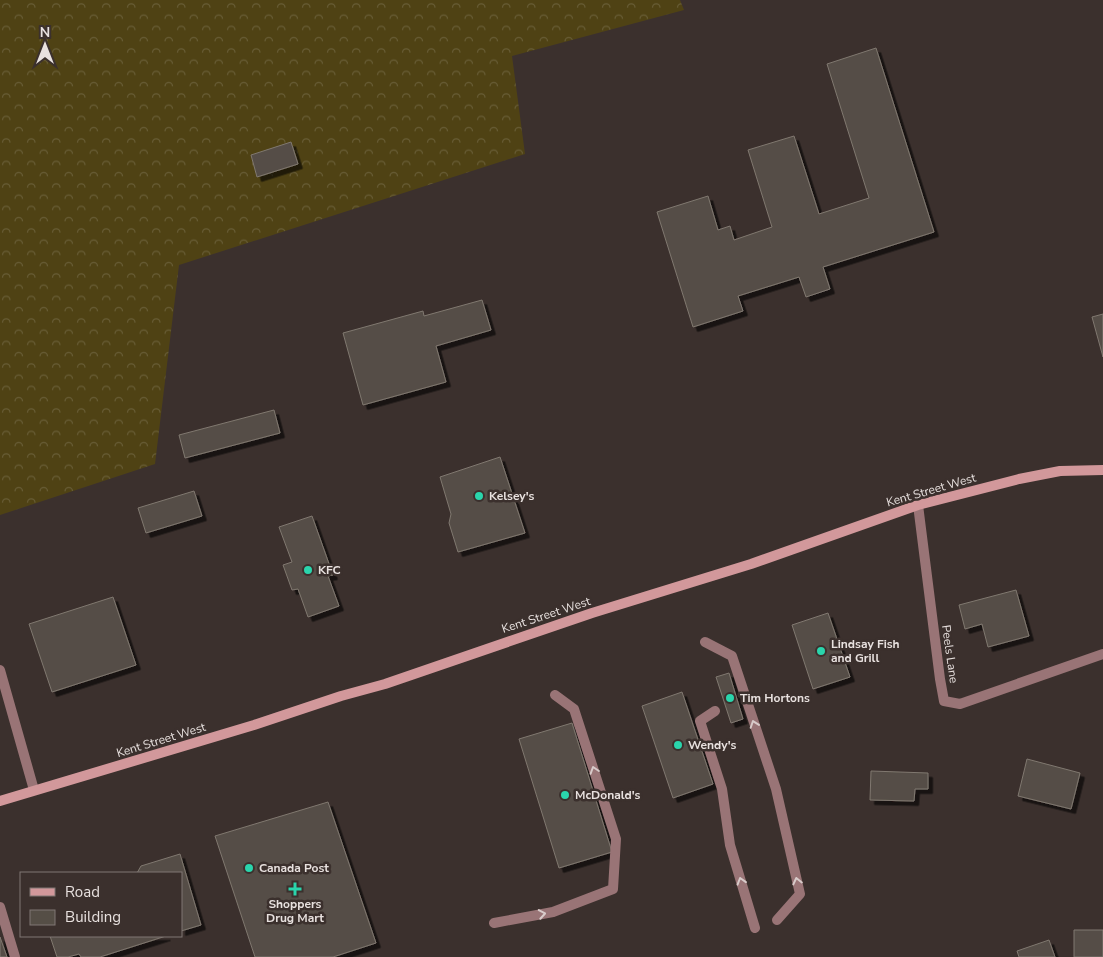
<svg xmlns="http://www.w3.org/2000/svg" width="1103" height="957" viewBox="0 0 1103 957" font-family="'Nunito Sans',sans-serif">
<defs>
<pattern id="forest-crowns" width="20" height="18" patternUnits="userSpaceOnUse" patternTransform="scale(1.25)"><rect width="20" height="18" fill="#4f4214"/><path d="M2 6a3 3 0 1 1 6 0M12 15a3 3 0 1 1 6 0" fill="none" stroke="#685d36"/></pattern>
<filter id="shadow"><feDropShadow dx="4.5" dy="4.5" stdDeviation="0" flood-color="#0009"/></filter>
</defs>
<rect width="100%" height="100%" fill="#3b302d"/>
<!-- forest -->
<path fill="url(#forest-crowns)" d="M0,0h680l4,10 -172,46 13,98 -346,111 -24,199 -155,51z"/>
<!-- building -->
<path fill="#554e46" stroke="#807870" filter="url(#shadow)" d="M876,48l58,184 -111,35 7,22 -24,8 -7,-20 -61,19 5,15 -50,16 -36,-115 51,-16 10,34 12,-4 4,14 38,-13 -24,-77 46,-14 25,78 50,-16 -42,-134z
M291,142l7,22 -41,13 -6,-22z
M482,300l9,30 -55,16 10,36 -83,23 -20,-72 80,-22 1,5z
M1103,314v43l-11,-40z
M274,410l6,23 -95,25 -6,-23z
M500,457l25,76 -67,19 -9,-29 2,-9 -11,-37z
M194,491l8,25 -56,17 -8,-25z
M312,516l21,59 -5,1 11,30 -31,11 -10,-28 -6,1 -9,-25 9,-3 -13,-35z
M1016,590l13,46 -41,11 -6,-23 -17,5 -6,-24z
M113,597l23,68 -84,27 -23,-68z
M828,613l22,64 -37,12 -21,-64z
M729,673l14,46 -12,4 -15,-46z
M682,692l31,92 -40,14 -31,-92z
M572,723l40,129 -53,16 -40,-129z
M1027,759l53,14 -9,36 -53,-13z
M871,771l57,2v16h-13l-1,12 -44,-1z
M328,802l48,141 -43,14h-78l-40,-121z
M180,854l21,71 -20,6v-58h-44l4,-7z
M1074,930h29v27h-29z
M50,936h116l-66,21h-19l-2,-3 -11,3h-11z
M0,937l7,20h-7z
M1049,940l6,17h-36l-2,-6z"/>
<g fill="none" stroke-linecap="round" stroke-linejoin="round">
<!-- lane -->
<path stroke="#997476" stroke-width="10" d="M705,642l27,14 44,133 24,105 -23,26
M0,670l34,120
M715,711l-15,10 22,68 8,56 25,83
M0,907l15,50
M494,923l59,-11 60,-23 3,-50 -42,-130 -19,-14"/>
<!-- street -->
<path stroke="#997476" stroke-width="10" d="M918,505l22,174 4,22 16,3 143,-50"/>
<!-- secondary -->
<path stroke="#d2989b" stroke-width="10" d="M0,801l254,-76 87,-29 44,-12 207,-71 159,-49 167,-59 101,-26 41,-8 43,-1"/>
</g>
<!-- one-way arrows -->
<defs><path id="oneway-chevron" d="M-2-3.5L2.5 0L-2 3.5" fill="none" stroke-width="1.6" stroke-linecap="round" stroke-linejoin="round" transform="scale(1.25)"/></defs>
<g stroke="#d8cbca">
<use href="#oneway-chevron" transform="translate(754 724) rotate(-109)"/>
<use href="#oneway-chevron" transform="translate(594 770) rotate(-108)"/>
<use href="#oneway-chevron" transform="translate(741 881) rotate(-107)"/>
<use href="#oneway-chevron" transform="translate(797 881) rotate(-103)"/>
<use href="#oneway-chevron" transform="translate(542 914) rotate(-10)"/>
</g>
<!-- markers -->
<g fill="#2ad5ac" stroke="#3b302d" stroke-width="2">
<circle cx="479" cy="496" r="5"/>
<circle cx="308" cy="570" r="5"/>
<circle cx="821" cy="651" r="5"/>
<circle cx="730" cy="698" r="5"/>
<circle cx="678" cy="745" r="5"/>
<circle cx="565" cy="795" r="5"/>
<circle cx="249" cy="868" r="5"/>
<path d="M292.5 881.5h5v5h5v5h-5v5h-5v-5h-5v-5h5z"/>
</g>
<g text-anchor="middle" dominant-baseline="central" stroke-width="5" stroke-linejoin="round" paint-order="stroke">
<!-- street labels -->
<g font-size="12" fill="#e8e1df" stroke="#3b302d">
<text transform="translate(931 490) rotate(-16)">Kent Street West</text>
<text transform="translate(546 615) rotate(-18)">Kent Street West</text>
<text transform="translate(950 654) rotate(82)">Peels Lane</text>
<text transform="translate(161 740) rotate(-17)">Kent Street West</text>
</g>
<!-- poi labels -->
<g font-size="12" font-weight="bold" fill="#e8e1df" stroke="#3b302d" text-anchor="start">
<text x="489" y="496">Kelsey's</text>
<text x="318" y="570">KFC</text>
<text x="831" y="644">Lindsay Fish<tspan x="831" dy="14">and Grill</tspan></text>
<text x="740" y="698">Tim Hortons</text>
<text x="688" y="745">Wendy's</text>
<text x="575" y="795">McDonald's</text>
<text x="259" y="868">Canada Post</text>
<text x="295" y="904" text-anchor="middle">Shoppers<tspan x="295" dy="14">Drug Mart</tspan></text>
</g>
</g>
<!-- legend -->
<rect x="20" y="872" width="162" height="65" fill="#3b302d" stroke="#807774"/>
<rect x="30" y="888" width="25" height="8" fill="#d2989b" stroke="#807774"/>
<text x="65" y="897" font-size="15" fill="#e8e1df">Road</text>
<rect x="30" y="910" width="25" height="15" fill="#554e46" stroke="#807774"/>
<text x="65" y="922" font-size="15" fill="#e8e1df">Building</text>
<!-- north arrow -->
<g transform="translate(45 45)" stroke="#3b302d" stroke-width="4" paint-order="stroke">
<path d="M0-4L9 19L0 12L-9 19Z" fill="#e8e1df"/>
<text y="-8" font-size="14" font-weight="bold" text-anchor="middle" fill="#e8e1df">N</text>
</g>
</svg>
